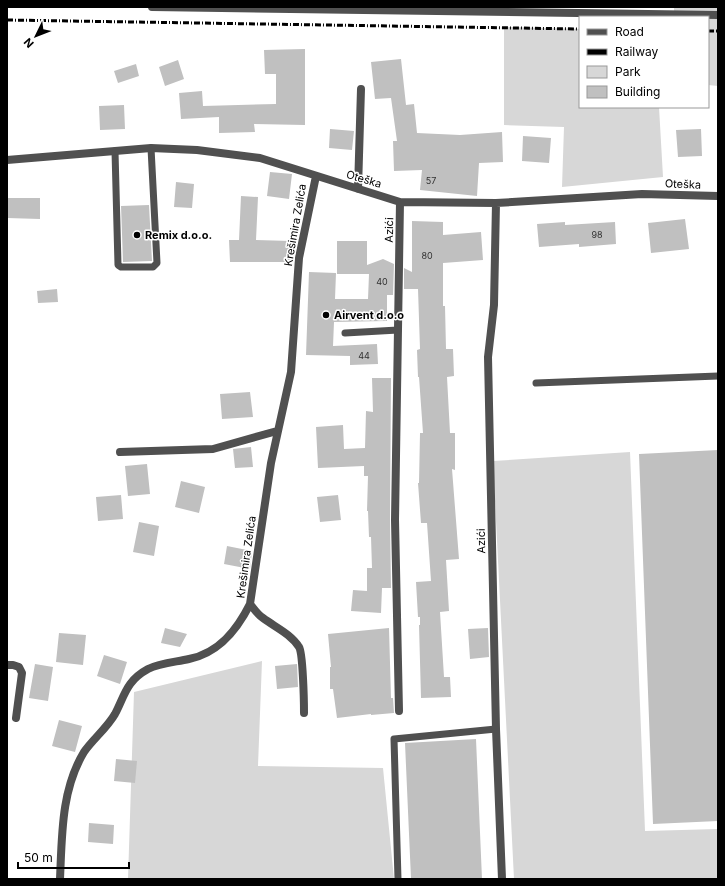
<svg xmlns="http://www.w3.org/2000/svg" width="725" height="886" viewBox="0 0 725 886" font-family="Inter,sans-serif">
<rect width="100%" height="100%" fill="#fff"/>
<!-- green -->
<path fill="#d7d7d7" d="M674,7h44v79l-10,-1v-68h-34z
M504,27l76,2v78h79l4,70 -101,10 2,-60 -60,-2z
M630,452l15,379 73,-2v50h-204l-21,-418z
M262,661l-4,105 125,2 11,111h-266l6,-187z"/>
<!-- building -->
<path fill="#c0c0c0" d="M305,49v76l-51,-1 1,8 -36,1v-16l-38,2 -2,-26 23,-2 1,15 73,-2v-30h-11l-1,-24z
M401,59l5,46 8,-1 3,29 43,2 42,-3 1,30 -24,1 -2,33 -57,-6 2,-20 -28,1 -1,-30h4l-6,-43 -16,1 -4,-37z
M178,60l6,19 -19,7 -6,-19z
M136,64l3,12 -21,7 -4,-12z
M124,105l1,24 -25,1 -1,-24z
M330,129l24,2 -2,19 -23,-2z
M701,129l1,27 -24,1 -2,-27z
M523,136l28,2 -2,25 -27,-2z
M270,172l22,2 -3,25 -22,-3z
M176,182l18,2 -2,24 -18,-1z
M241,196l17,1 -2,43 35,1v21h-61l-1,-22h10z
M7,198h33v21l-33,-1z
M149,205l3,56 -29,1 -2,-56z
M685,219l4,30 -38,4 -3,-30z
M412,221l31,1v13l38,-3 2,28 -40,3v43h2l1,43h7l1,27 -7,1 3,56h5v37l-3,-1 7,90 -13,1 3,51 -9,1 4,65h6l1,20 -30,1 -2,-73h1v-8h-2l-2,-35 15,-1 -4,-58h-6l-3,-40h1l1,-50h3l-4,-56h-1l-1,-27 3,-1 -2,-60h-14v-21l8,4z
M565,222v3l50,-3 1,22 -37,3v-3l-40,3 -2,-23z
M337,241h30v24l16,-6 11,5 -1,31h-6v26l-53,1 -1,24 44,-2 1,20 -28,1v-9l-44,-1 3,-83 27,1 -1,26h33l1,-25h-32z
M57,289l1,13 -20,1 -1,-12z
M372,378h19l-1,142 1,68h-9l-1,25 -30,-2 2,-21 14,1v-23h5l-1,-31h-2l-1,-26h-1l1,-35h-4v-10l-46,2 -2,-41 27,-2 1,24 21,-1 1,-37 7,1z
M250,392l3,25 -31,2 -2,-25z
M251,447l2,20 -18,1 -2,-19z
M718,450v371l-65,3 -14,-370z
M147,464l3,30 -22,2 -3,-30z
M181,481l24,6 -6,26 -24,-6z
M121,495l2,24 -25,2 -2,-24z
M338,495l3,25 -21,2 -3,-25z
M139,522l20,4 -5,30 -21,-4z
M227,546l25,5 -2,18 -26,-5z
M165,628l22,6 -7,13 -19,-4z
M389,628l2,70h2l1,15 -23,2v-1l-34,4 -4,-29h-3v-22h1l-3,-33z
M488,628l1,29 -19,2 -2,-30z
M59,633l27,2 -3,30 -27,-3z
M104,655l23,7 -7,22 -23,-8z
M35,664l18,3 -5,34 -19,-3z
M297,664l1,23 -21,2 -2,-23z
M59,720l23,6 -7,26 -23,-6z
M476,739l6,140h-71l-6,-136z
M116,759l21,2 -2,22 -21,-2z
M89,823l25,2 -1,19 -25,-2z"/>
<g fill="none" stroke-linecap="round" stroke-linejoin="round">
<!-- lane -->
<path stroke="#505050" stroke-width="7" d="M115,151l3,114 3,2h32l4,-4 -6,-115
M345,333l53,-3
M536,383l182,-7
M398,879l-4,-140 102,-10"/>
<!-- street -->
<path stroke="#505050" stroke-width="8" d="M152,7l566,8
M7,160l144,-12 46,2 63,8 140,44 96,1 146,-9 76,2
M358,189l3,-100
M496,203l-2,102 -6,52 8,372 6,150
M120,452l93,-3 64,-18
M250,604c4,5 8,11 13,14 12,9 28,16 36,29 4,6 5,55 5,66
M7,665h6l6,2 3,6 -6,45
M399,711l-4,-191 5,-318
M60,879c2,-43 1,-89 24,-127 9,-13 23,-24 31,-38 10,-19 11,-33 33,-45 12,-6 28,-7 41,-10 30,-6 48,-29 61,-55l21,-141 20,-91 8,-114 17,-82"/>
<!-- rail -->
<path stroke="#000" stroke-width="3" stroke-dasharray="6 2 1 2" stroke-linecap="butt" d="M7,20l573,9
M708,31h10"/>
</g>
<!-- markers -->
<g fill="#000" stroke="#fff" stroke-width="1.5">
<circle cx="137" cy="235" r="4"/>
<circle cx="326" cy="315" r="4"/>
</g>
<g text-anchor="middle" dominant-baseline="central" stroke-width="3" stroke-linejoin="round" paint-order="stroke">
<!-- number labels -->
<g font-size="9" fill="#303030">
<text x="431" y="180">57</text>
<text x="597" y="234">98</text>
<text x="427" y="255">80</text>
<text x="382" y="281">40</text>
<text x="364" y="355">44</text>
</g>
<!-- street labels -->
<g font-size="11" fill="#000" stroke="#fff">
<text transform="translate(364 179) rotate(17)">Oteška</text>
<text transform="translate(683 184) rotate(2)">Oteška</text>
<text transform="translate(295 225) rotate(-80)">Krešimira Zelića</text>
<text transform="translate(389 230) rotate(-89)">Azići</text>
<text transform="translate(481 541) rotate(-91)">Azići</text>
<text transform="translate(246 557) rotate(-82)">Krešimira Zelića</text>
</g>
<!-- poi labels -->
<g font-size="11" font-weight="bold" fill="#000" stroke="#fff" text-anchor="start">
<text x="145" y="235">Remix d.o.o.</text>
<text x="334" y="315">Airvent d.o.o</text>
</g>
</g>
<!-- border -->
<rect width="725" height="886" fill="none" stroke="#000000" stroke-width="16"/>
<!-- legend -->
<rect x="579" y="16" width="130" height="92" fill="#ffffff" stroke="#999999"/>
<rect x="587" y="29" width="20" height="6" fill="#505050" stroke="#999999"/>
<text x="615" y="36" font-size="12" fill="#000000">Road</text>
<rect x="587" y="49" width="20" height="6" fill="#000000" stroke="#999999"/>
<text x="615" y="56" font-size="12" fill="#000000">Railway</text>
<rect x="587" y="66" width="20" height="12" fill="#d7d7d7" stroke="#999999"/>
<text x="615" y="76" font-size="12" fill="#000000">Park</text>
<rect x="587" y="86" width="20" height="12" fill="#c0c0c0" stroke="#999999"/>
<text x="615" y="96" font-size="12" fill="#000000">Building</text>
<!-- north arrow -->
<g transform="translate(36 36) rotate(227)" stroke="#ffffff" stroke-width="3" paint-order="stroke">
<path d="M0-3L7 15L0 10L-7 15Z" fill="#000000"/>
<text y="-6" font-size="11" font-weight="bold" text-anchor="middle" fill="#000000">N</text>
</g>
<!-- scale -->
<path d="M18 862v6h111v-6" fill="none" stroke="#000000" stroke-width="2"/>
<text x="24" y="862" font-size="12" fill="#000000" stroke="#ffffff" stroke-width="3" paint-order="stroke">50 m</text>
</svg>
